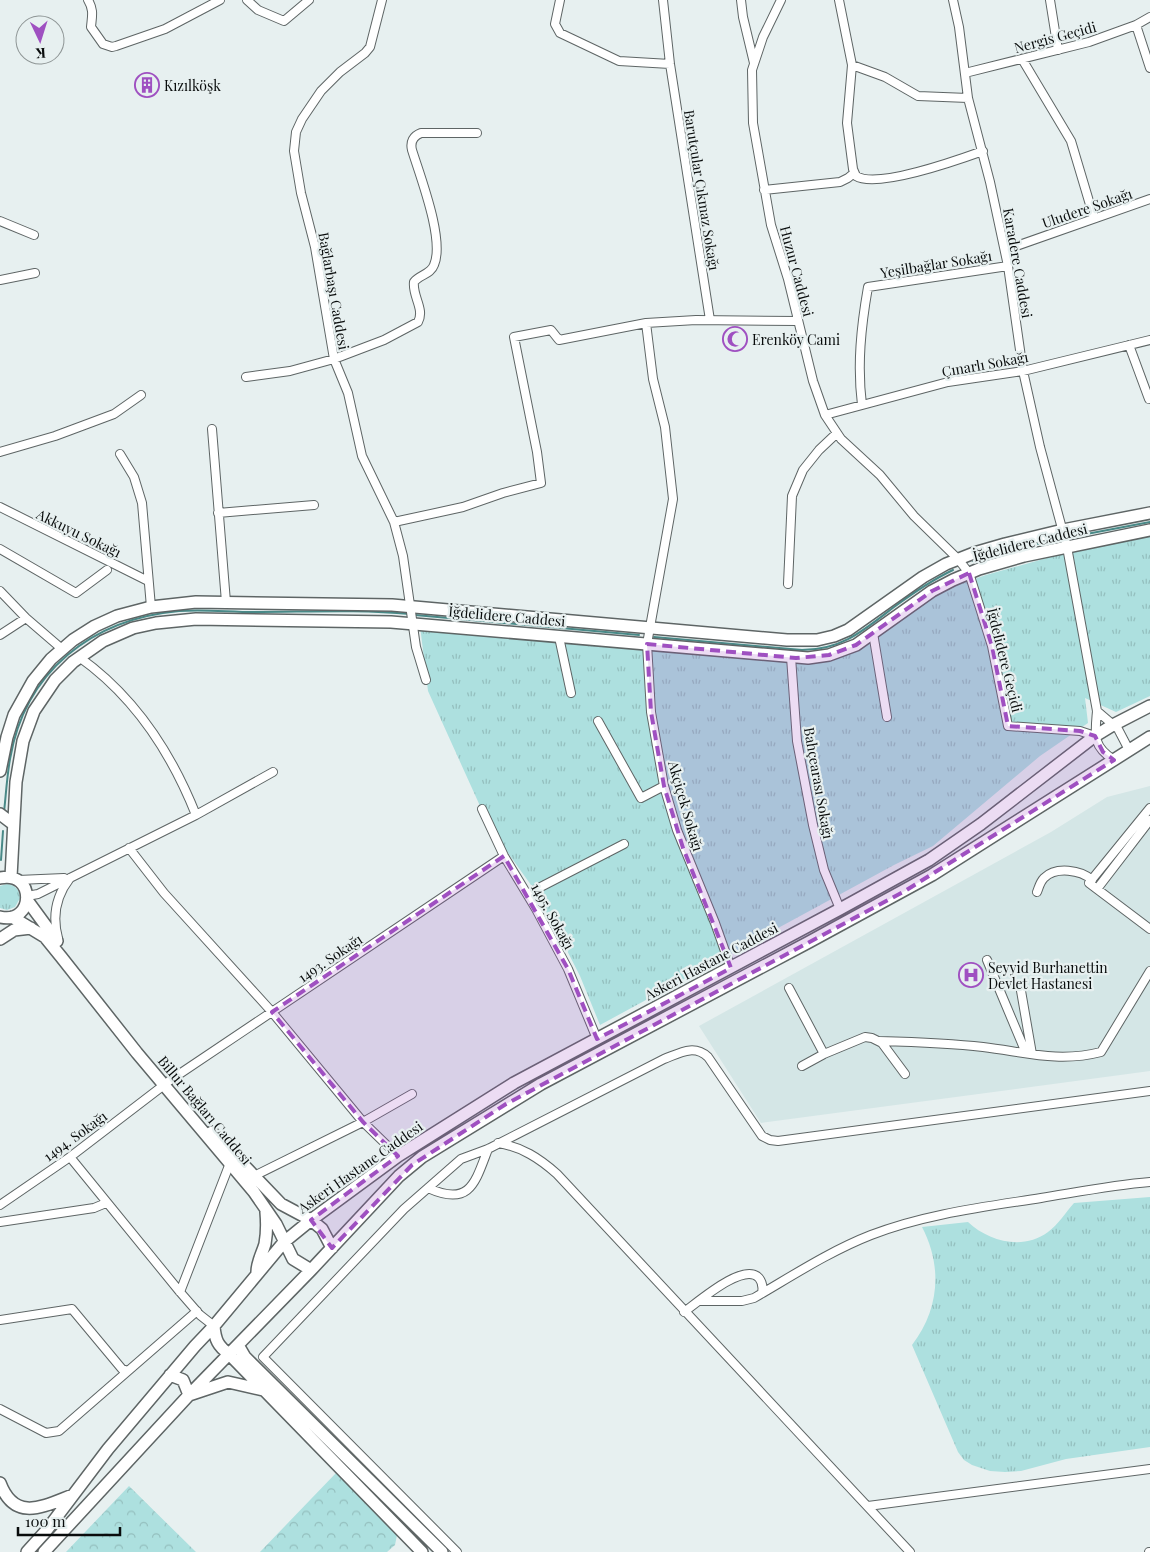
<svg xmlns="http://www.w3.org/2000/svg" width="1150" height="1552" viewBox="0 0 1150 1552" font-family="'Playfair Display',serif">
<defs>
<pattern id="grass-tufts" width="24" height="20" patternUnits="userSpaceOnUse" patternTransform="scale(1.25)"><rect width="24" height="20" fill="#ade0df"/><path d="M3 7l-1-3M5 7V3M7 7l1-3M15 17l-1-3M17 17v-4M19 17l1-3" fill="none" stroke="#94bfbe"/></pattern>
<pattern id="park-crowns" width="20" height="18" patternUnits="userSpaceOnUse" patternTransform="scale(1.25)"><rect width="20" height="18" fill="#ade0df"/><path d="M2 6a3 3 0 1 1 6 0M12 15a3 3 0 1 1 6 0" fill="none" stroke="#94bfbe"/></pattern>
</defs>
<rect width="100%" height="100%" fill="#e7f0f0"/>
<!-- built -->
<path fill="#d4e6e6" d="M1150,786v285l-389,52 -62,-97 352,-194 56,-35z"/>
<!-- grass -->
<path fill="url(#grass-tufts)" d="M1150,534v162l-34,16 -31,-14 3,25 -48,33 -107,90 -39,19 -294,160 -20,-49 -24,-47 -25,-44 -41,-57 -62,-137 -8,-65 402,32 67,-34 53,-33 15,-6 29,-10 61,-17z
M7,884c8,1 13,6 13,14l-5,9 -8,3 -7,-2v-22z
M1150,1197v250l-84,12 -45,12 -16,1 -15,-1 -18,-6 -8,-5 -6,-8 -46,-107c27,-35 31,-78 10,-118l46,-5c20,19 55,29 80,10 10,-7 18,-20 26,-29z"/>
<!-- park -->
<path fill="url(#park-crowns)" d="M336,1473l61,62 -2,10 -8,7h-127z
M129,1486l67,66h-130z"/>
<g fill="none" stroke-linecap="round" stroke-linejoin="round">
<!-- stream -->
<path stroke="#498987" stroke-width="2" d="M1076,536l74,-14
M973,561l39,-12 40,-8
M415,615l224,20
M654,637l148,13c40,0 62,-20 92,-43 19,-14 38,-27 59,-37
M4,812c2,-18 3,-36 6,-53 15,-88 82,-140 169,-148 25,-2 50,1 75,1 52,0 104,-3 156,2
M1,860l2,-29"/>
<defs>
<path id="street" d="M88,0c6,10 4,16 3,27l12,17 9,3 4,-1 49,-17 55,-29
M247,0l11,10 26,11 25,-21
M382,0l-12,47 -5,6 -25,19 -19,19 -19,28 -6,13 -2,19 7,42 14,54 19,112 14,34 14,63 32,66 9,34 13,91 10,33
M560,0l-5,24 5,9 59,28 51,3
M663,0l7,64 40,256
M741,0l2,17 11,46
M781,0l-18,37 -11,33 1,53 18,102 17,54 25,102 12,34 16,24 39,36 34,41 44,43 11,14 23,73 16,80 72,5 15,5
M839,0l13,65 -5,58 6,46 3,7c21,13 102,-16 127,-25
M953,0l6,27 9,71 22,84 18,84 15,105 17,76 27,100 30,164c-2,24 -5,35 17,49
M1050,0l8,50
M1136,25l14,43
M1022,59l49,82 23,77
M852,65l33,12 33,19 50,2
M965,73l124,-31 47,-17 14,-8
M764,190l76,-8 8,-4 6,-5
M0,221l34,14
M1005,250l145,-51
M0,280l35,-7
M646,323l7,56 12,48 8,72 -26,145 4,68 13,74 13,44 38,93 16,45
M1129,345l20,54
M246,377l44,-6 44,-12 50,-19 34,-18c7,-13 -6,-26 -4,-40 5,-7 17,-8 20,-17 11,-25 -14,-89 -22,-115 -2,-8 1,-14 9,-17h56
M862,405c-5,-40 -1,-78 6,-118l140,-21
M825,415l123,-33 75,-11 127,-31
M212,429l14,173
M0,452l55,-16 59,-22 27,-19
M120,454l14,23 8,26 9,104
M0,507l148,74
M218,513l96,-8
M394,522l69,-15 40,-14 38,-10 -4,-31 -23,-115 37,-7 8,10 87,-17 50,-3 102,1
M0,549l76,44 31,-23
M788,584l4,-88 11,-26 16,-20 18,-17
M0,591l26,27 36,31
M873,633l14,84
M0,635l26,-17
M559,637l12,56
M79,657c55,39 92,95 117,158
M791,657l6,84 16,84 11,45 16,39
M1097,711l21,18 11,21
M598,721l43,77 23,-12
M1150,808l-61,75 61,46
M482,809l22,47 32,53 32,60 29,70
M129,848l35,45 108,119 91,110 35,34
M18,880l46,-2
M1097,889l53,-69
M1037,892c2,-5 3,-10 7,-14 12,-12 37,-8 48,2
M527,894l97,-50
M27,896l11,-2 158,-79 77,-43
M58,938c-6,-22 -2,-42 12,-60
M987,960l39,93
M1020,985l12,69
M789,988l35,66
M879,1041c35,1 69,2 104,6 42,5 75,16 118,5l49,-81
M802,1066l22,-12 41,-17 7,1 10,5 23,31
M169,1081l335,-225
M498,1143c24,4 41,15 59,31l353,378
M70,1157l110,135 20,23 14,11
M254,1176l109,-54 49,-28
M428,1188c42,19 47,-5 60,-39
M0,1205l70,-48 94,-72
M0,1222l94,-14 12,-5
M180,1292l50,-129
M700,1301h42l12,-3c38,-22 76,-47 117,-63 54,-21 113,-28 170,-37 37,-6 72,-13 109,-16
M684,1312c13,-9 60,-51 75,-34 4,5 4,10 3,15
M0,1320l72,-11 50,60 6,2 69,-60
M0,1409l46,24 13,-2 69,-60
M868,1506l282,-37
M457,1552l-194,-195 141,-148 57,-50 27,-10 176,-90c16,-6 30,-15 44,-2l54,79 8,4 8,1 372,-50
M1149,1552h1"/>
<path id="secondary" d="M0,771l7,-34 7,-22 19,-34 18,-22 22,-19 22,-14 22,-10 34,-9 45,-5 196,3 395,35h30l17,-4 14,-6 75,-53 23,-13 28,-11 31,-9 58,-14 87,-17
M0,814l13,10
M11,877l5,-95 7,-41 11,-30 21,-31 18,-18 30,-21 30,-13 23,-5 40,-4 195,3 417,36 21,-3 27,-10 76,-54 21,-11 26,-11 45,-13 126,-26
M0,878c36,-8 35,47 0,39
M27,900l30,41
M12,917l33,20 17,21 75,95 117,139 22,32 17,35 18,11
M0,939l14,-9 17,-2
M212,1132l69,72 30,16 11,9 10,19
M257,1272c0,-10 5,-18 8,-28 2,-11 2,-21 1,-32
M214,1326c1,14 4,20 15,28l193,198
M238,1345l7,12 197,195
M170,1375l13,5 6,15 39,-13 35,8
M0,1483c15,40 44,23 73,12
M27,1552l19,-21 62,-82 87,-103 19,-20 70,-84 27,-22 87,-64 116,-73 326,-174 89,-49 52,-36 114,-88 18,-11 37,-19
M44,1552l145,-157 122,-125 88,-94 23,-19 119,-73 268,-142 123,-67 218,-138"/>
</defs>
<!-- street casing -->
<use href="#street" stroke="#5e6565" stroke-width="10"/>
<!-- secondary casing -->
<use href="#secondary" stroke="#5e6565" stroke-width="14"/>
<!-- street -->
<use href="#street" stroke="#fff" stroke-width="8"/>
<!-- secondary -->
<use href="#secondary" stroke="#fff" stroke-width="11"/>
</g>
<!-- marked area -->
<path fill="#9f50c1" fill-opacity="0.2" stroke="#9f50c1" stroke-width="4" stroke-dasharray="10 6" stroke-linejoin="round" d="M969,573l23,73 16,80 72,5 15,5 8,16 11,8 -209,131 -399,213 -94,61 -80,83 -21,-28 87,-64 -35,-34 -91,-110 232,-156 64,113 29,70 134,-71 -48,-120 -19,-62 -13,-74 -4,-68 149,14 33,-3 27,-10 76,-54z"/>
<!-- icons -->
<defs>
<symbol id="building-ring" viewBox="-11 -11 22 22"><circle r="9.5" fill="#e7f0f0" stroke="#9f50c1" stroke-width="1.5"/><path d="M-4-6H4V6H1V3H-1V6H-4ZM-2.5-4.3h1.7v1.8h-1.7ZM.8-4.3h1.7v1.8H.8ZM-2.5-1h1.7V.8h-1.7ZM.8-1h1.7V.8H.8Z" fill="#9f50c1"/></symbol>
<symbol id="mosque-ring" viewBox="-11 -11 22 22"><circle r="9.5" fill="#e7f0f0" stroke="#9f50c1" stroke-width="1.5"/><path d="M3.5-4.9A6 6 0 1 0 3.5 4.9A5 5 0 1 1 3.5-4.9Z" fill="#9f50c1"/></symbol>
<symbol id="hospital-ring" viewBox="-11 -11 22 22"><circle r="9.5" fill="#e7f0f0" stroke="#9f50c1" stroke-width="1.5"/><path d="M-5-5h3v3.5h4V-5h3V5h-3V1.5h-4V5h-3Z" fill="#9f50c1"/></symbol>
</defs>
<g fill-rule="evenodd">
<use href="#building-ring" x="133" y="71" width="28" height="28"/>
<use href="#mosque-ring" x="721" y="325" width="28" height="28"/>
<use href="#hospital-ring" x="957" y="961" width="28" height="28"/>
</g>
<g text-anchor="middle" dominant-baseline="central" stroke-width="4.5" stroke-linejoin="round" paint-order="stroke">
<!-- street labels -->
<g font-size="14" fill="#090c0c" stroke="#e7f0f0">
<text transform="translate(1055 37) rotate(-15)">Nergis Geçidi</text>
<text transform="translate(702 190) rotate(81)">Barutçular Çıkmaz Sokağı</text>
<text transform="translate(1087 208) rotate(-19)">Uludere Sokağı</text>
<text transform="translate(1018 263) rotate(80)">Karadere Caddesi</text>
<text transform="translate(936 264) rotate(-9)">Yeşilbağlar Sokağı</text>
<text transform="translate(797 271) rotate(75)">Huzur Caddesi</text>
<text transform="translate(334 291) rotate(80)">Bağlarbaşı Caddesi</text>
<text transform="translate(985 364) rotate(-10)">Çınarlı Sokağı</text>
<text transform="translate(79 533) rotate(26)">Akkuyu Sokağı</text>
<text transform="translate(1030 542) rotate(-14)">İğdelidere Caddesi</text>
<text transform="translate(507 616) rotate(5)">İğdelidere Caddesi</text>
<text transform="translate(1005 660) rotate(76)">İğdelidere Geçidi</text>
<text transform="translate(819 783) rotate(80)">Bahçearası Sokağı</text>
<text transform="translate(686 806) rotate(74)">Akçiçek Sokağı</text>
<text transform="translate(553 916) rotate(61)">1495. Sokağı</text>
<text transform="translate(330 958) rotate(-34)">1493. Sokağı</text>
<text transform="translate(711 961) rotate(-28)">Askeri Hastane Caddesi</text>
<text transform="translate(205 1110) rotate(50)">Billur Bağları Caddesi</text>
<text transform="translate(75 1136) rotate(-36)">1494. Sokağı</text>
<text transform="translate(360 1167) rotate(-35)">Askeri Hastane Caddesi</text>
</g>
<!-- poi labels -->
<g font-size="14" fill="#090c0c" stroke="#e7f0f0" text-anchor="start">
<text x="164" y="85">Kızılköşk</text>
<text x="752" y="339">Erenköy Cami</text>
<text x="988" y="967">Seyyid Burhanettin<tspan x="988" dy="16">Devlet Hastanesi</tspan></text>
</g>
</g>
<!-- north arrow -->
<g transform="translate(40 40) rotate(176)"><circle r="24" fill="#e7f0f0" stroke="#8e9595"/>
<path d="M0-4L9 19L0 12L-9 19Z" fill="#9f50c1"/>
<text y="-8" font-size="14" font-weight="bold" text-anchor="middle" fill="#090c0c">K</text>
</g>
<!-- scale -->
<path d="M18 1527v8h102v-8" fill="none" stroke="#090c0c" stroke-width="2.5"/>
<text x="25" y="1527" font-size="15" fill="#090c0c" stroke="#e7f0f0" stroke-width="4" paint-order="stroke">100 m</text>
</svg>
